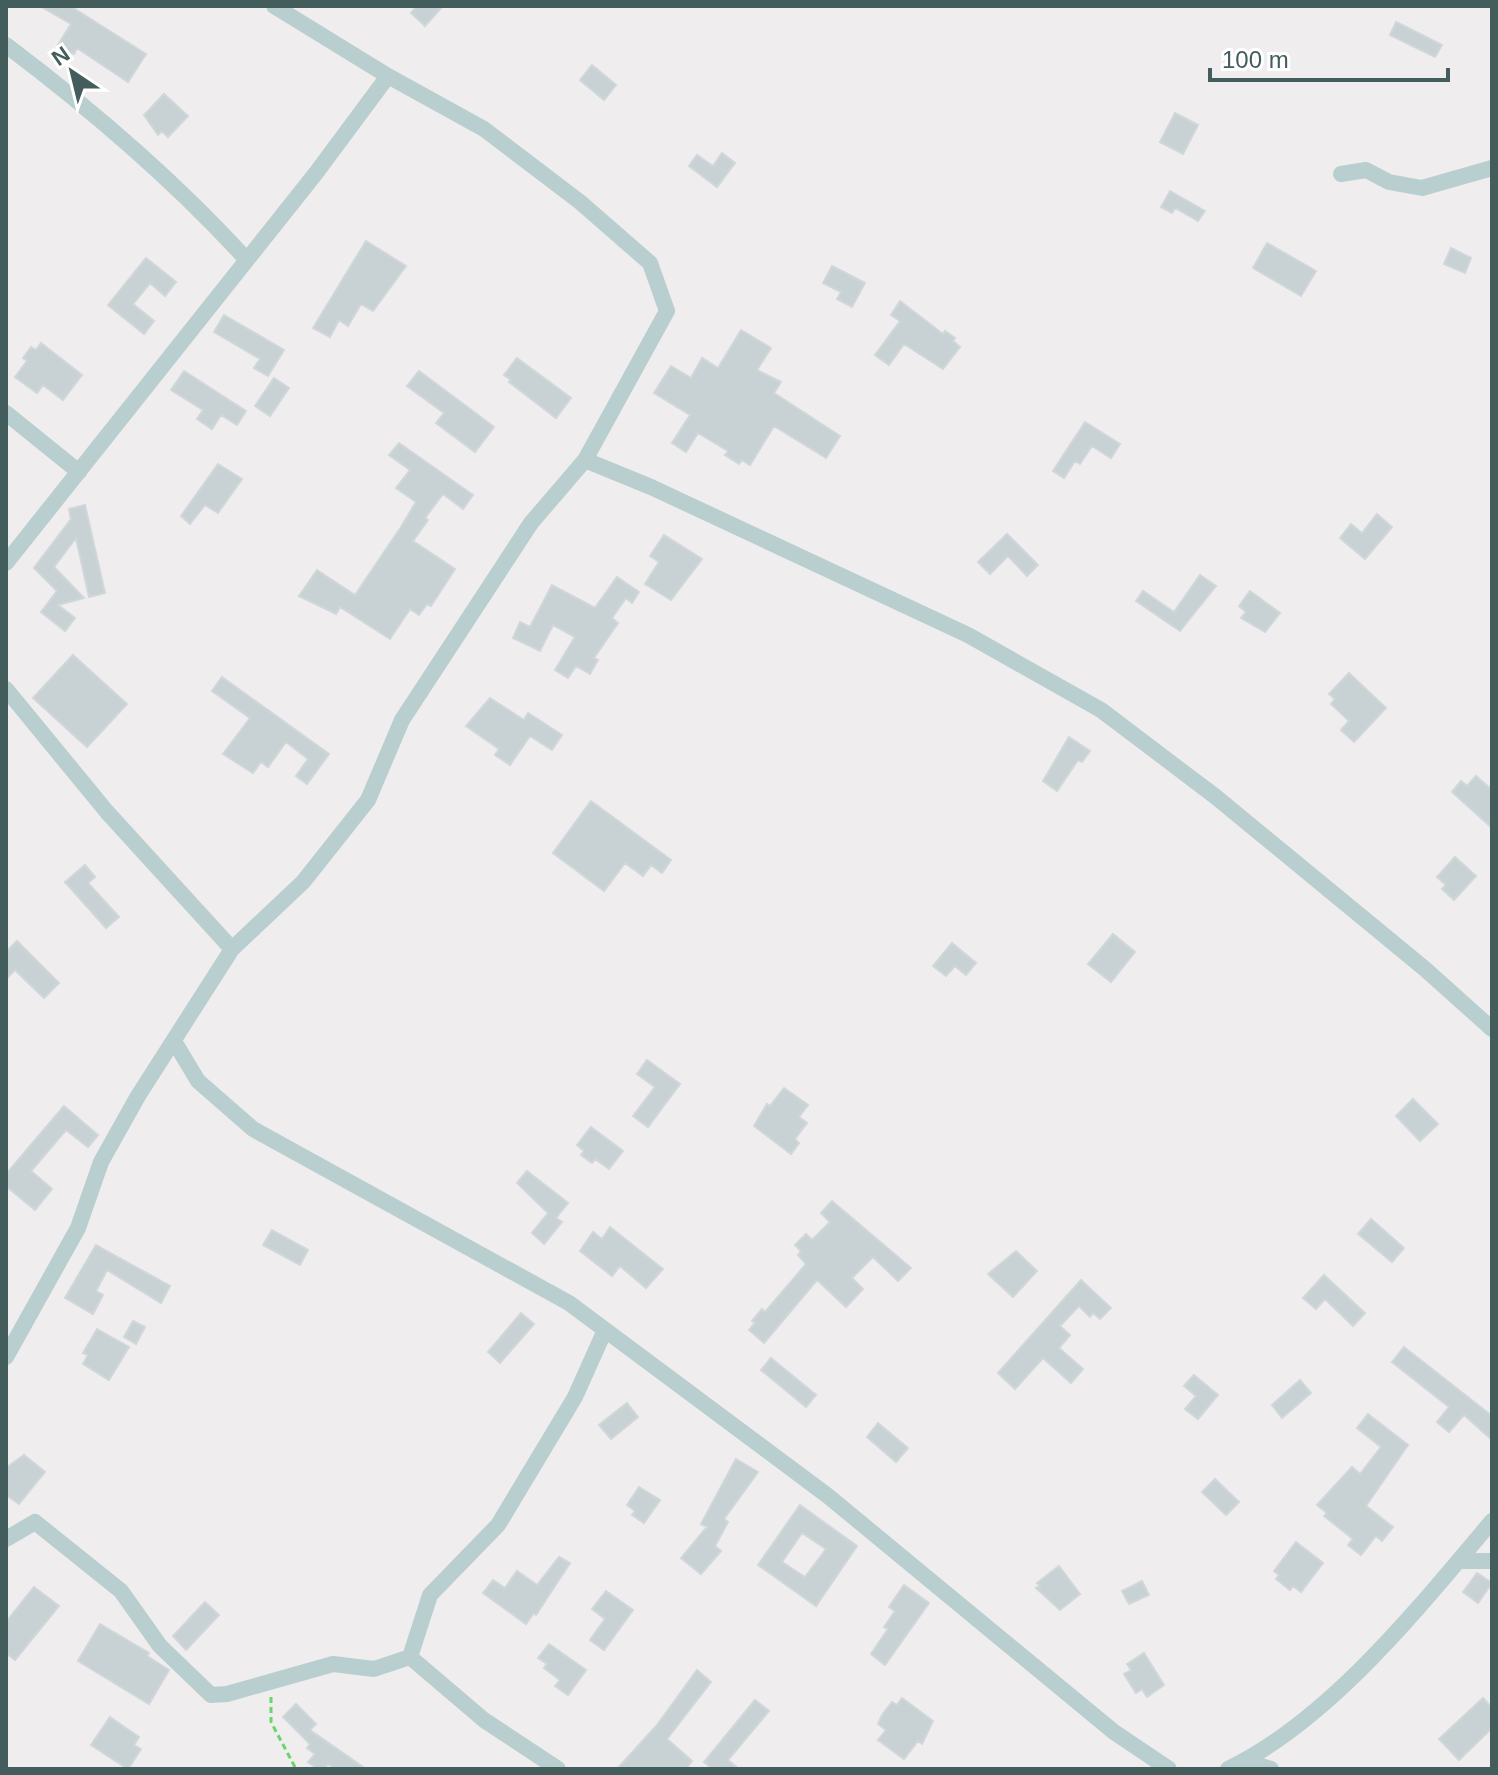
<svg xmlns="http://www.w3.org/2000/svg" width="1498" height="1775" viewBox="0 0 1498 1775" font-family="Helvetica,sans-serif">
<rect width="100%" height="100%" fill="#f0edee"/>
<!-- building -->
<path fill="#c8d1d3" stroke="#d0d7da" stroke-width="2" fill-rule="evenodd" d="M40,6h30l76,48 -18,28 -51,-34 -3,6 -16,-9 13,-21z
M417,6h26l-18,20 -14,-13z
M1396,22l46,23 -7,12 -45,-22z
M592,65l24,20 -12,15 -24,-20z
M164,94l24,22 -20,21 -6,-6 -4,4 -14,-20z
M1175,113l23,12 -15,29 -23,-12z
M722,153l13,10 -18,24 -28,-21 8,-11 16,11z
M1170,191l35,20 -7,10 -23,-13 -3,5 -11,-6z
M366,241l40,25 -33,45 -12,-7 -13,22 -9,-6 -9,17 -17,-9z
M1267,243l49,28 -15,25 -48,-28z
M1451,248l20,10 -6,15 -21,-9z
M146,258l30,24 -11,14 -15,-13 -17,21 21,17 -10,13 -36,-29z
M832,266l33,17 -13,24 -15,-8 4,-7 -18,-9z
M900,301l43,33 2,-3 10,7 -2,3 7,6 -17,22 -39,-25 -15,21 -14,-10 25,-34 -9,-6z
M224,315l60,35 -16,26 -14,-8 6,-9 -46,-27z
M741,330l30,18 -14,22 24,12 -7,11 66,43 -14,22 -52,-32 -24,39 -8,-5 -3,4 -14,-9 3,-4 -30,-18 -12,19 -14,-9 18,-28 -36,-22 17,-27 20,12 11,-20 16,10z
M41,343l41,32 -19,25 -20,-15 -6,8 -22,-16 12,-16 -4,-3 8,-11 5,3z
M517,358l54,40 -15,20 -47,-36 2,-2 -7,-5z
M184,371l62,40 -9,14 -16,-10 -9,14 -15,-10 6,-9 -32,-20z
M419,371l75,56 -19,25 -39,-29 8,-10 -37,-27z
M274,378l15,10 -19,28 -15,-10z
M1085,422l35,22 -9,14 -19,-12 -12,18 -5,-3 -11,17 -11,-7z
M399,443l74,52 -10,14 -20,-15 -18,24 3,2 -15,21 42,28 -24,37 -4,-2 -8,11 -9,-6 -20,30 -50,-32 -4,7 -37,-18 18,-26 38,25 46,-68 15,-25 -20,-14 14,-18 -21,-15z
M218,464l24,15 -24,34 -13,-8 -15,19 -9,-8z
M85,505l20,88 -16,4 -13,-59 -22,29 30,31 -26,7 17,13 -10,13 -24,-19 16,-21 -23,-23 37,-49 -2,-10z
M1377,514l15,13 -27,32 -25,-21 11,-14 11,9z
M1007,534l31,31 -11,11 -19,-20 -18,18 -12,-12z
M664,535l38,24 -31,41 -26,-16 14,-22 -9,-6z
M1200,575l16,11 -36,45 -44,-30 7,-10 31,21z
M617,577l22,15 -7,11 -6,-5 -14,20 6,5 -24,35 4,2 -8,14 -14,-8 -8,12 -13,-8 20,-33 -22,-12 -13,26 -27,-13 7,-16 10,5 22,-42 43,23z
M1250,591l30,22 -15,19 -24,-14 5,-6 -7,-6z
M73,655l54,49 -40,43 -54,-49z
M1349,673l37,35 -32,34 -13,-12 8,-9 -18,-17 4,-5 -6,-5z
M222,677l107,77 -22,30 -11,-8 12,-17 -22,-17 -18,25 -7,-5 -8,11 -30,-19 27,-36 -38,-27z
M490,698l34,22 4,-7 34,22 -10,15 -22,-14 -20,29 -15,-10 4,-6 -33,-23z
M1069,737l21,14 -8,11 -4,-2 -21,31 -14,-10z
M1476,776l16,14v38l-40,-36 9,-11 6,5z
M591,801l80,59 -9,13 -11,-8 -8,11 -18,-13 -21,28 -51,-38z
M1455,857l21,19 -22,24 -12,-11 4,-4 -9,-8z
M85,865l10,12 -7,6 31,34 -13,11 -41,-46z
M1113,934l22,18 -24,30 -23,-18z
M17,941l42,42 -15,15 -29,-28 -9,9v-27z
M952,943l24,20 -10,12 -11,-9 -9,10 -13,-10z
M647,1060l33,24 -32,43 -15,-11 22,-29 -18,-13z
M784,1088l24,17 -9,12 8,6 -12,16 4,4 -8,11 -37,-28 13,-22 3,2z
M1413,1099l25,25 -18,17 -24,-25z
M64,1106l34,29 -10,12 -22,-17 -35,41 21,18 -17,21 -29,-24v-12z
M591,1127l32,24 -14,18 -14,-10 -3,4 -11,-8 3,-4 -7,-6z
M527,1171l41,32 -12,15 6,4 -18,22 -12,-11 16,-20 -31,-30z
M832,1201l79,67 -13,13 -25,-24 -21,21 11,11 -17,18 -29,-27 -53,63 -15,-13 6,-7 -3,-2 10,-12 3,3 41,-48 -8,-9 3,-4 -6,-6 11,-11 6,6 18,-18 -9,-9z
M1371,1219l33,29 -12,14 -34,-28z
M610,1227l53,42 -17,19 -26,-22 -8,10 -32,-25 13,-19 9,7z
M272,1230l36,20 -8,15 -37,-20z
M96,1245l74,41 -9,17 -54,-33 -11,21 7,4 -10,19 -28,-16z
M1016,1251l21,20 -24,26 -25,-23z
M1324,1275l41,38 -12,13 -28,-27 -9,10 -13,-11z
M1081,1280l30,28 -11,11 -7,-6 -3,4 -11,-11 -19,20 10,9 -11,13 24,21 -12,14 -28,-25 -28,31 -17,-16z
M521,1313l13,11 -34,39 -12,-11z
M133,1321l12,6 -9,17 -12,-7z
M97,1329l32,18 -20,33 -26,-16 5,-9 -5,-2z
M1404,1347l88,69v24l-28,-25 -15,17 -12,-10 12,-15 -57,-45z
M771,1358l45,37 -10,12 -45,-37z
M1194,1375l24,20 -20,24 -13,-10 11,-13 -12,-10z
M1300,1380l11,13 -29,25 -10,-13z
M627,1403l11,14 -27,22 -12,-14z
M1368,1414l40,31 -42,61 27,21 -11,14 -6,-5 -15,19 -13,-10 5,-6 -29,-23 3,-3 -10,-8 35,-38 8,7 21,-27 -24,-19z
M878,1423l30,25 -12,14 -29,-25z
M24,1455l21,17 -26,32 -13,-9v-27z
M736,1459l22,13 -34,47 4,3 -13,24 6,5 -20,23 -20,-16 26,-31 -6,-3z
M1215,1479l24,23 -13,13 -24,-23z
M639,1487l21,13 -16,23 -12,-8 3,-4 -8,-6z
M800,1505l57,41 -41,60 -58,-41zM802,1533l24,16 -21,28 -23,-15z
M1296,1542l27,21 -22,29 -8,-6 -3,4 -14,-11 3,-4 -5,-4z
M559,1557l11,6 -34,52 -2,-2 -8,11 -43,-31 10,-13 12,8 12,-17 20,14z
M1059,1566l21,28 -20,16 -24,-22 4,-2 -3,-3z
M1477,1573l15,10 -14,20 -15,-11z
M1142,1581l7,14 -20,9 -7,-13z
M904,1585l25,18 -44,62 -14,-11 17,-25 -4,-2 11,-16 -6,-4z
M34,1587l25,19 -44,54 -9,-7v-31z
M606,1591l27,19 -29,40 -14,-10 15,-21 -13,-10z
M205,1602l14,13 -33,35 -13,-14z
M100,1624l49,29 -2,3 22,14 -20,34 -71,-43z
M549,1644l37,26 -18,25 -13,-9 5,-6 -16,-12 3,-4 -9,-6z
M1144,1653l20,32 -17,12 -5,-8 -6,4 -12,-19 7,-4 -4,-6z
M697,1670l14,12 -44,57 25,22 -6,8h-69l40,-44z
M902,1698l31,23 -11,23 -4,-3 -14,18 -26,-19 8,-10 -8,-6 4,-9 10,-13 5,3z
M1483,1698l9,10v20l-33,32 -20,-21z
M755,1700l14,11 -41,49 11,9h-26l-9,-7z
M296,1704l20,20 -6,6 56,39h-30l-8,-5 -4,5h-6l-10,-7 7,-8 -8,-6 3,-4 -27,-27z
M110,1717l29,20 -5,8 7,4 -13,20 -37,-24z"/>
<g fill="none" stroke-linecap="round" stroke-linejoin="round">
<!-- path -->
<path stroke="#69d56c" stroke-width="3" stroke-dasharray="6 4" stroke-linecap="butt" d="M271,1697v25l25,47"/>
<!-- street -->
<path stroke="#b9cece" stroke-width="16" d="M274,6l114,70
M6,45c86,65 166,133 239,213
M1341,174l25,-4 23,12 33,6 70,-20
M6,413l73,59
M585,460l66,27 317,148 133,75 115,87 209,172 67,60
M6,563l310,-390 72,-97 96,53 96,73 70,61 17,48 -82,149 -54,63 -129,197 -34,80 -65,82 -71,67 -94,147 -37,66 -23,66 -72,129
M6,689l101,123 125,137
M174,1041l24,40 55,48 316,174 259,193 286,236 55,37
M6,1539l29,-17 86,69 39,55 51,49 16,-1 106,-30 41,5 36,-12 74,63 74,49
M1458,1561h34
M410,1657l20,-62 68,-70 77,-128 30,-67
M1245,1761l26,8
M1228,1769c102,-49 192,-163 264,-248"/>
</g>
<!-- border -->
<rect width="1498" height="1775" fill="none" stroke="#435d5c" stroke-width="16"/>
<!-- north arrow -->
<g transform="translate(72 72) rotate(325)" stroke="#ffffff" stroke-width="6" paint-order="stroke">
<path d="M0-6L14 30L0 20L-14 30Z" fill="#435d5c"/>
<text y="-12" font-size="22" font-weight="bold" text-anchor="middle" fill="#435d5c">N</text>
</g>
<!-- scale -->
<path d="M1210 68v12h238v-12" fill="none" stroke="#435d5c" stroke-width="4"/>
<text x="1222" y="68" font-size="24" fill="#435d5c" stroke="#ffffff" stroke-width="6" paint-order="stroke">100 m</text>
</svg>
